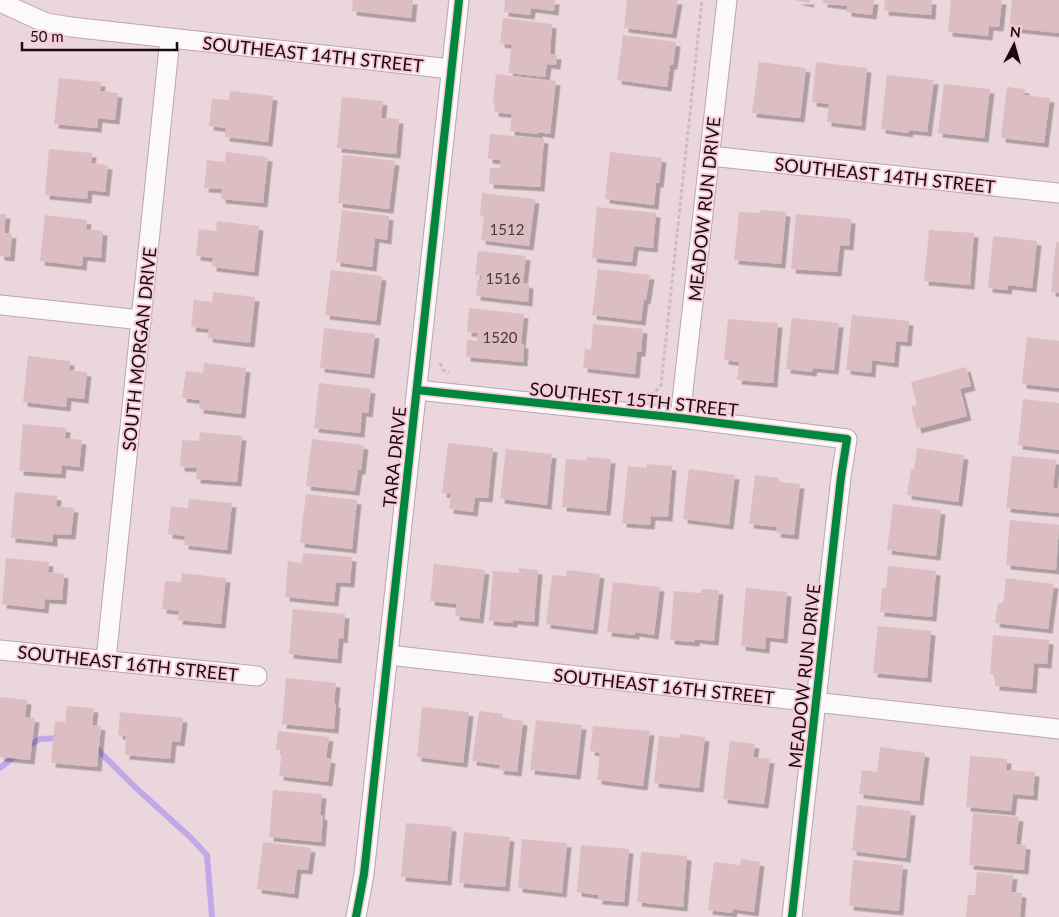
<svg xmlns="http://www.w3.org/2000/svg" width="1059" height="917" viewBox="0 0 1059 917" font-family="Lato,sans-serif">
<defs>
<filter id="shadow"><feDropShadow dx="4.5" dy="4.5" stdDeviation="0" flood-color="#0004"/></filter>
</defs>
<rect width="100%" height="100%" fill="#ecd6de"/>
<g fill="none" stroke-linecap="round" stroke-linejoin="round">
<!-- stream -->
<path stroke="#c1a9e7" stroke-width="6" d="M93,745l42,42 55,50 17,18 5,62
M26,747l14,-8 22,-1
M0,768l19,-15"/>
</g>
<!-- building -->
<path fill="#dbbdc2" filter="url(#shadow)" d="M353,0h60l-2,18 -59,-7z
M505,0h50l-1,11 -23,-3 -1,7 -26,-3z
M627,0h51l-6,34 -48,-6z
M795,0h15l-1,3z
M823,0h51l-2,15 -25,-3v-6l-24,-3z
M885,0h47l-1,15 -47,-4z
M951,0h51l-3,27 -10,-1 -1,10 -40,-4z
M1012,0h47v33l-50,-5z
M503,18l49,6 -2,30 7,1 -1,10 -9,-1 -2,13 -37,-4 4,-28 -12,-2z
M623,35l53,7 -3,23h-3l-3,22 -50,-7z
M759,62l47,6 -6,50 -48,-5z
M816,62l51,6 -6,58 -34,-4 2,-18 -17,-2z
M496,74l60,7 -6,53 -12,-2v2l-28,-3 2,-17 -18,-2 1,-9h-2z
M887,75l47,5 -7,52 -18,-2 -1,3 -27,-4z
M59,78l42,4 -1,9 18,2 -3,27 -17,-2 -1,10 -43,-4z
M944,84l46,5 -6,49 -46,-5z
M1007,87l18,2 -1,6 26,3 -6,45 -43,-5z
M230,91l43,5 -5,46 -43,-5 1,-9 -17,-2 3,-27 17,1z
M342,97l41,4 -2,17 18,1 -3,35 -59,-6z
M490,134l54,5 -4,48 -51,-3 1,-16h10l1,-8 -13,-1z
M49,149l43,4 -1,10 17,2 -3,27 -17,-2 -1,9 -42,-4z
M226,152l42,5 -5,46 -42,-4 1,-10 -18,-1 3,-28 18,2z
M610,152l52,6 -3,25h-3l-2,22 -49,-6z
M343,155l52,6 -6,48 -51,-6z
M482,193l53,6 -6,47 -48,-6 3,-23 -4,-1z
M597,207l59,6 -3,35 -19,-2 -2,16 -40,-4z
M342,210l47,6 -2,24 -12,-2 -3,29 -36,-5z
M760,210l26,2 -5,52 -47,-4 5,-48 21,1z
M0,214h6l-2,19 8,1 -2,23 -10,-1z
M796,214l55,5 -2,27 -9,-1 -3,27 -46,-3z
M45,215l42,5 -1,9 17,2 -2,27 -18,-2 -1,10 -42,-5z
M217,221l42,5 -5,46 -42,-5 1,-9 -17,-2 3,-27 17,2z
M929,230l45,3 -4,52 -46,-4z
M993,236l44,5 -5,47 -24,-3 -1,5 -19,-2z
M1056,242h3v51l-8,-1z
M478,251l48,5 -3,27 6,1 -1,18 -52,-6 2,-16h3l1,-4 -7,-1z
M598,269l52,6 -4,25 -2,-1 -3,22 -49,-6z
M331,270l51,6 -6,45 -51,-6z
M213,292l42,5 -5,46 -42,-5 1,-9 -18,-2 3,-27 18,2z
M469,308l55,6 -3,30h3l-1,18 -57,-5 1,-17 10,1 1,-8 -11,-1z
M852,315l57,6 -2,21 -11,-1 -2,22 -22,-3 -1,13 -25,-3z
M792,318l47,5 -5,47 -21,-2 -1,4 -26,-3z
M728,319l50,4 -5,60 -36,-3 2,-18 -15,-2z
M593,324l50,5 -2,23h-4l-2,22 -52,-6 2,-19 6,1z
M324,328l51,6 -5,40 -50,-6z
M1027,337l32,4v47l-37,-4z
M28,356l42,5 -1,9 18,2 -3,27 -17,-2 -1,10 -43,-5z
M204,363l42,5 -5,46 -42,-5 1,-9 -18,-2 4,-27 17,2z
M966,367l5,19 -11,3 7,27 -50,13 -6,-22 6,-2 -6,-23z
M319,383l52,6 -3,24 -6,-1 -2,21 -46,-5z
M1023,399l36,4v47l-41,-5z
M23,424l43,4 -1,10 17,2 -3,27 -17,-2 -1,9 -42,-3z
M200,432l42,4 -5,46 -41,-3 1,-11 -17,-1 2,-27 17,1z
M312,439l52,6 -3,25h-3l-3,21 -49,-5z
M448,443l45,5 -5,50 -13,-1 -2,15 -24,-3 2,-15 -9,-1z
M917,448l47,7 -6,47 -51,-7 4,-26 3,1z
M506,449l46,5 -5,51 -47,-6z
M1012,456l44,4 -3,28h6v25l-53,-5z
M587,457l24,2 -5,52 -44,-4 4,-48 20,1z
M647,464l25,2 -4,51 -17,-1 -1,9 -28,-2 6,-57 18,2z
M689,469l46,6 -6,50 -46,-6z
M755,475l24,3v4l21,2 -6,51 -18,-2 1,-6 -28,-3z
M15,492l42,4 -1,10 18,2 -3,27 -18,-1v8l-42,-4z
M306,494l51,6 -5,49 -52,-6z
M189,499l43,4 -5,47 -43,-5 1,-9 -17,-2 3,-28 17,2z
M893,504l48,6 -5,46 -49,-6z
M1010,520l49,5 -3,45 -50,-5z
M303,553l49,4 -2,26 -14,-1 -2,20 -49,-5 3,-36 14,2z
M6,558l43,4 -1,10 16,2 -2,26 -17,-1 -1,10 -42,-5z
M434,564l51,6 -6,49 -24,-3 2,-12 -27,-3z
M888,566l48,5 -4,46 -52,-5 2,-24h4z
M519,568l19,2 -4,52 -21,-2v3l-24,-2 4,-50 26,2z
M567,570l33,4 -7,56 -47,-6 6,-49 14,1z
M182,573l44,5 -5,46 -43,-4 1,-9 -17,-2 3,-28 16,1z
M1006,578l48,6 -6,45 -53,-6 3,-20h5z
M613,582l47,5 -6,48 -19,-3v3l-28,-3z
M746,588l41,4 -4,47 -17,-2 -1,12 -24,-3z
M702,589l17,1 -5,51 -19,-2v3l-25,-2 4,-49 27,2z
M293,609l52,5 -2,25 -4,-1 -2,21 -48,-5z
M878,626l53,5 -4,47 -54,-5z
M993,635l56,5 -2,24 -13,-1 -2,26 -37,-3v-11l-5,-1z
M286,678l50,5 -2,20h2l-2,26 -52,-5z
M0,697l27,3 -2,17 10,1 -5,42 -30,-3z
M67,706l27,2 -2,17 9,1 -4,41 -46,-4 4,-42 10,1z
M422,707l47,5 -6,51 -46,-6z
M479,711l24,3 -1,4 21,3 -6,51 -18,-2 1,-5 -28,-4z
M120,712l63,6 -3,24 -8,-1 -2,18 -45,-4 1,-19 -8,-1z
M536,720l46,5 -6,50 -46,-5z
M593,726l57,5 -7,55 -46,-6 3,-27 -10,-2z
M278,731l51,6 -3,21 5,1 -3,23 -49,-6 3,-26h-6z
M680,734l25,3 -6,51 -45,-5 5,-47 20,2z
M730,741l25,3 -2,13 17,2 -6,45 -41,-5z
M880,747l45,6 -6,48 -60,-7 3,-24 15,2z
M970,756l37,3 -1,11 29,2 -2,24 -20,-2 -2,17 -45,-4z
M273,790l49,4 -2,21 3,1 -2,26 -52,-5z
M857,805l54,6 -5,47 -54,-7z
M973,813l46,4 -3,27 10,1 -2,25 -55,-5z
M406,823l46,4 -5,54 -46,-4z
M464,832l46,5 -5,50 -46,-4z
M522,839l45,4 -5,50 -44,-5z
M263,842l48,6 -3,22 -11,-1 -3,25 -37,-5z
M581,845l48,4 -5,53 -26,-2v-5l-21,-3z
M641,852l46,4 -4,51 -46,-5z
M741,859l19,3 -6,50 -21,-3 -1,4 -24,-3 6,-48 26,3z
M853,860l50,5 -4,46 -50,-5z
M977,872l36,3 -2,17 11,1 -2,24h-54l2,-22h7z"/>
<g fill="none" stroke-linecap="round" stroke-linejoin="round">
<defs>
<path id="street" d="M0,2l46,21 25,4 380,42
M710,156l349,37
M0,305l142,15
M417,390l263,28 167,21 -6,38 -49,440
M680,418l47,-418
M0,650l257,26
M388,655l671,74
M106,660l64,-622
M356,917l8,-43 95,-874"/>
</defs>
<!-- street casing -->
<use href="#street" stroke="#b8a7ad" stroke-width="21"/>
<!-- path -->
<path stroke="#c7bfc2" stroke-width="3" stroke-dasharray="4 2.5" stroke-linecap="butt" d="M440,363l3,7 6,3
M650,395l6,-4 5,-6 41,-385"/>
<!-- street -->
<use href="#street" stroke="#fcf9fa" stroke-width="19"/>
<defs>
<path id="cycleway" d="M417,390l263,28 167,21 -6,38 -49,440
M356,917l8,-43 95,-874"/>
</defs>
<!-- cycleway casing -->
<use href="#cycleway" stroke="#f6ccda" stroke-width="11"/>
<!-- cycleway -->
<use href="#cycleway" stroke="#00873e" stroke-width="8"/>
</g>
<g text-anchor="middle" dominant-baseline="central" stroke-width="4" stroke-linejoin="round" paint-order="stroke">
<!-- number labels -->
<g font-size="15" fill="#4a383e">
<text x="507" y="229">1512</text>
<text x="503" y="278">1516</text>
<text x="500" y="337">1520</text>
</g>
<!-- street labels -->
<g font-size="18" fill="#190b10" stroke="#f6ccda">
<text transform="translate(313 54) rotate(6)">SOUTHEAST 14TH STREET</text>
<text transform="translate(885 175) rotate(6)">SOUTHEAST 14TH STREET</text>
<text transform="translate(704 209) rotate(-84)">MEADOW RUN DRIVE</text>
<text transform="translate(139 349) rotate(-84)">SOUTH MORGAN DRIVE</text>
<text transform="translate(634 399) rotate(6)">SOUTHEST 15TH STREET</text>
<text transform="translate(394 457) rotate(-84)">TARA DRIVE</text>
<text transform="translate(128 663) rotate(6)">SOUTHEAST 16TH STREET</text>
<text transform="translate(804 676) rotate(-84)">MEADOW RUN DRIVE</text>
<text transform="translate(664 686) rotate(6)">SOUTHEAST 16TH STREET</text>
</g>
</g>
<!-- north arrow -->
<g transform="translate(1014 45) rotate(6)" stroke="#f6ccda" stroke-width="4" paint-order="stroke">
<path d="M0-4L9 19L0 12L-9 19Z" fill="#190b10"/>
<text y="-8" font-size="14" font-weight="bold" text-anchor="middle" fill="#190b10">N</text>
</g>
<!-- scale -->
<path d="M22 42v8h155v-8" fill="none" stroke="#190b10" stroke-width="2.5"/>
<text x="30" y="42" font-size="15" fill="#190b10" stroke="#f6ccda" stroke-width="4" paint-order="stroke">50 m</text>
</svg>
